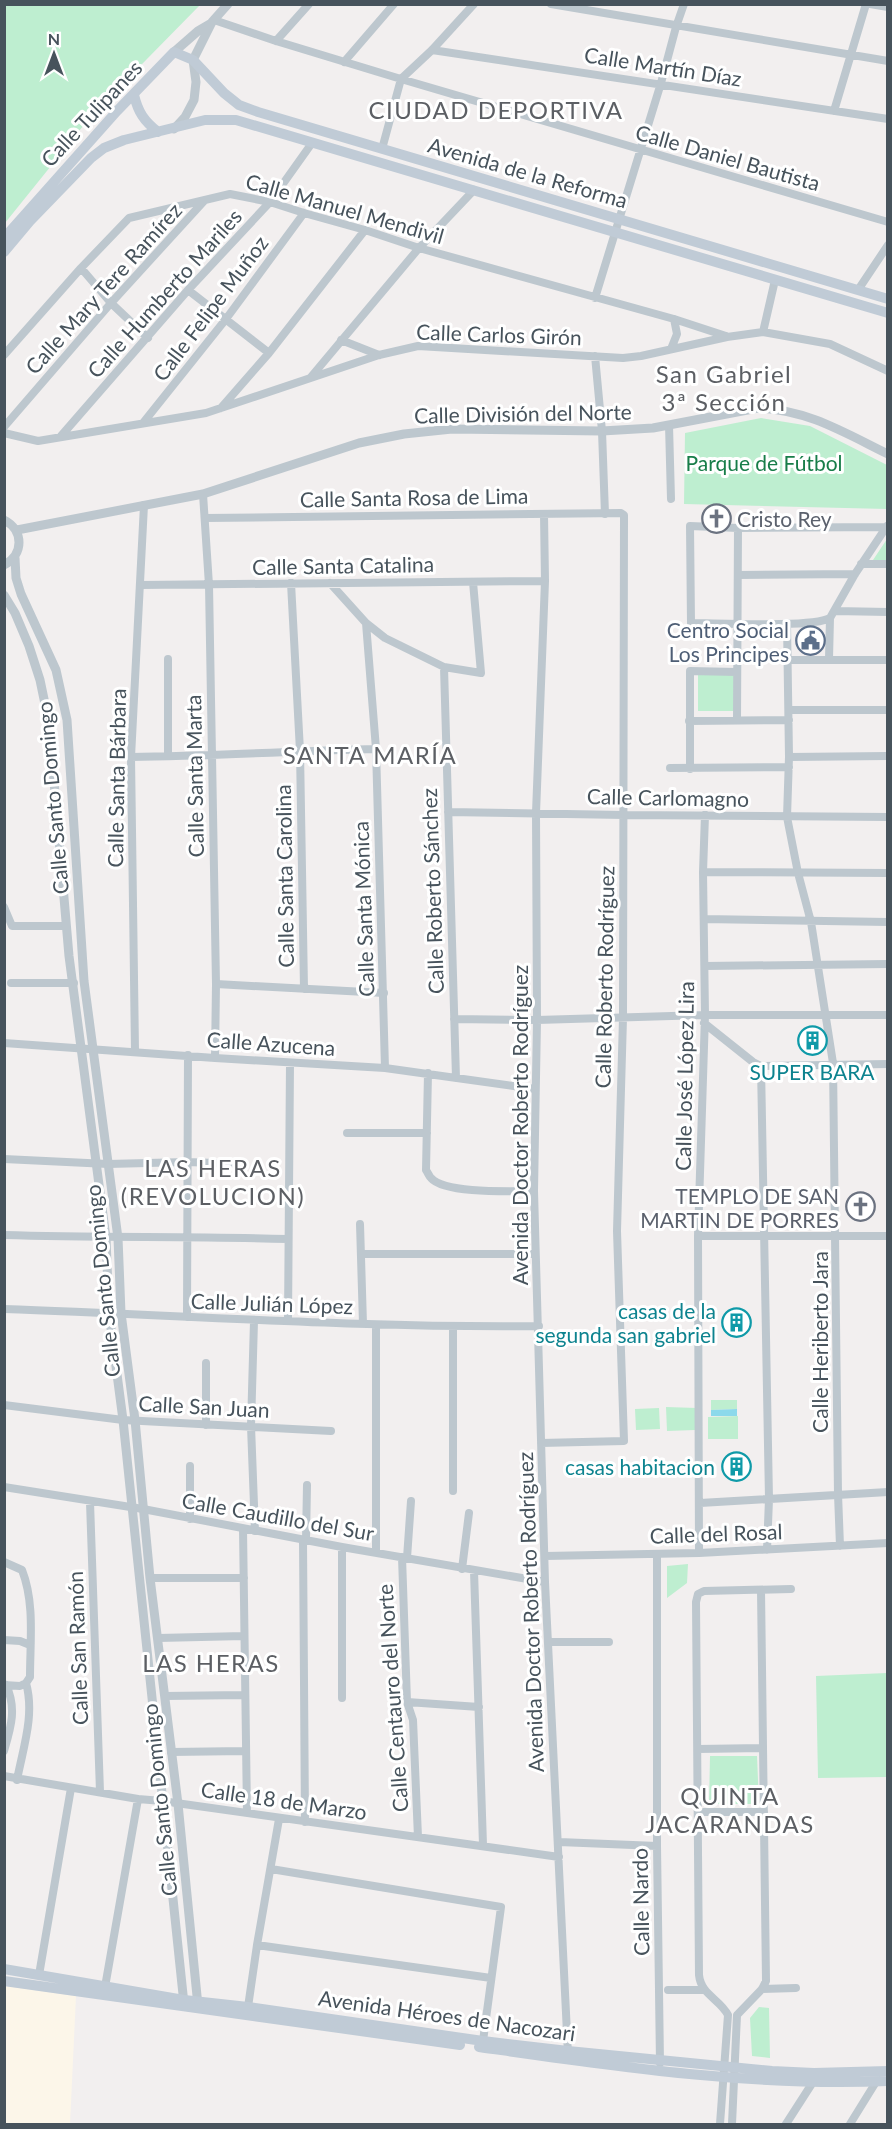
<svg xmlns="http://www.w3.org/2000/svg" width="892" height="2129" viewBox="0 0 892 2129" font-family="Lato,sans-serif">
<rect width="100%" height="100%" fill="#f2efef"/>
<!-- commercial -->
<path fill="#fcf6e9" d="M5,1986l71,10 -6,128h-65z"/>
<!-- green -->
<path fill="#beeed0" d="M5,4l195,1 -108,110 -87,108z
M761,418l49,8 77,39v44l-203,-5 1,-71z
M887,539v21h-14z
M698,673h37v38h-37z
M711,1400h26v9l-26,1z
M666,1407l31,1 -2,22 -28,1z
M659,1408l1,21 -24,1 -1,-21z
M738,1416v23h-30v-22z
M688,1564l-1,19 -20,15v-32z
M887,1673v104l-69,1 -2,-102z
M710,1756h47l2,48h-50z
M759,2007l10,1 1,50 -18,-2 -2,-38z"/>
<!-- water -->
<path fill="#8cd9eb" d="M737,1409v7h-26v-6z"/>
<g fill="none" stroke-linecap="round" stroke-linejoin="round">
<!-- minor -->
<path stroke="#bdc7ce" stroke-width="8" d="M551,4l337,57
M870,4l18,3
M214,20l62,21 125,38 487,143
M276,41l33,-37
M432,50l456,69
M344,62l50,-58
M834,111l32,-107
M382,149l19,-70 31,-29 42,-46
M81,268l30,35 37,35
M188,290l81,63
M858,290l30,-45
M595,298l66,-215 15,-56 8,-23
M763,332l12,-52
M341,340l38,15
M671,349l6,-15 -3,-15
M4,355l77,-87 48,-50 101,-24 40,8 34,11 61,17 54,18 255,71 52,17
M595,356l7,75 3,83
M311,377l108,-129 55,-58
M221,408l48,-55 96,-123
M143,423l83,-104 78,-106
M669,425l2,74
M4,427l107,-124 93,-102
M4,433l34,8 168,-28 173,-58 39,-9 205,12 18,-2 86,-19 36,-5 67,12 58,27
M61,436l127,-146 82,-88 42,-59
M203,494l6,91 7,399 -1,74
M544,514l1,67 -9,232 1,207 -3,171 11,391 23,472
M205,518l416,-5 3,2 -1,503 -6,213 7,210 -83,2
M861,564h27
M738,575l117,-1
M291,583l9,168 4,238
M330,583l36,40 19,15 59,29 37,6 -8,-91
M141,585l404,-4
M835,611l53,1
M830,618c-17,10 -114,5 -139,5l-1,-97 48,2 148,-1
M366,623l10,126 9,319
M787,623l2,134 -2,60 11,56 13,49 22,141 5,431 2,52
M829,659l1,-41 25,-44 32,-48
M788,660h100
M444,667l12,411
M789,710h99
M737,720l1,-192
M689,721l100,-1
M168,756v-97
M131,757c82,-1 163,-6 245,-8
M789,757l99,-1
M670,768l119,-1
M690,769v-98l47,1
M448,812l176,3 264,2
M703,872l185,1
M4,907l8,19h54
M704,919l184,3
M705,966l183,-2
M11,983h63
M216,984l168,9
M454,1019l83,1 168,-5h183
M704,1023l49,39 8,4 127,-2
M4,1043l211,15 170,10 150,21
M135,1051l-4,-294 13,-252
M761,1066l8,433 -2,51
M428,1073l-2,97c2,3 3,6 5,8 14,16 81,13 103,13
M347,1133h80
M4,1159l104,5 79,-2 57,2
M360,1224l3,100
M4,1235c95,3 189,1 284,4
M698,1236h190
M361,1254h174
M4,1309c179,6 357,19 535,17
M187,1317l1,-262
M254,1321l-3,105 4,105
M288,1321l2,-258
M453,1327v164
M206,1363v62
M4,1405l119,15 208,11
M4,1487l139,22 199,38 203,35
M90,1502l10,290
M700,1503l188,-11
M190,1519v-53
M243,1529l4,284
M303,1540l2,282
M306,1540l1,-55
M342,1547v151
M376,1552v-227
M699,1553l-1,-317 7,-221 -2,-143 2,-57
M657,1554v292l3,217
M545,1556l154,-3 189,-10
M402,1557l5,145 6,18 5,117
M407,1558l4,-57
M4,1562l18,8c13,33 8,72 8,107l-4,6 -6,3 -16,-1
M462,1569l7,-56
M474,1571l9,274
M150,1578h94
M158,1638l86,-2
M4,1640l16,1 10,4
M548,1642h61
M165,1696l79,-1
M407,1702l72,5
M698,1749l65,-1
M4,1751c7,-24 13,-43 2,-66
M171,1752l74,-1
M4,1776l134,23 24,2 397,56
M17,1780c6,-32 18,-65 9,-97
M698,1812h66
M559,1842l98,4
M271,1869l230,38 -18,134
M257,1945l234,33
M39,1975l32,-187
M105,1987l33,-188
M762,1989l34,-1
M668,1990h35
M248,2007l9,-62 22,-126
M720,2124l8,-109c-8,-16 -27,-20 -29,-40l-3,-373 2,-8 6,-3 87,-2
M732,2124l5,-109 25,-26 4,-8 -5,-391
M786,2124l27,-42
M850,2124l26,-42"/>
<!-- tertiary -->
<path stroke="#bdc7ce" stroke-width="9" d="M174,52l24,-21 12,-7
M174,129l11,-12 9,-17 2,-18 -3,-22 19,-38 16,-18
M4,520c20,10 20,35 0,45
M17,530l186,-36 156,-51 45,-9 48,-5 150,2 51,-3 105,-20c48,1 87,25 130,46
M15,558l1,20 5,16 35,76 11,50 17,261 34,257 3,75 14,107 15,158 28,226 20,202
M4,595l11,18 14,33 11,34 9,43 20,233 37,282 3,75 14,107 61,584"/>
<!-- secondary -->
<path stroke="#c0cbd6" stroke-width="10" d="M134,95c4,17 10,26 24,37
M4,238l113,-127 57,-59 19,8 31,33 15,12 19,7 630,187
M4,252l26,-31 61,-63 13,-10 20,-8 81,-20h31l652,193
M4,1969l180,31 64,7 235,34 85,10 204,20 42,2 74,-2
M4,1981l456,64
M479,2047c135,19 272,40 409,34"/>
</g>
<!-- icons -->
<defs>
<symbol id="church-ring" viewBox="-11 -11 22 22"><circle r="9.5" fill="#fff" stroke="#6b7280" stroke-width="1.5"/><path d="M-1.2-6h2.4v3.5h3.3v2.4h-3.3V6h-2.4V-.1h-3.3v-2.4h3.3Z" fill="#6b7280"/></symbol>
<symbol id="civic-ring" viewBox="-11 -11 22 22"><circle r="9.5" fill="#fff" stroke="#5c6f8a" stroke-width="1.5"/><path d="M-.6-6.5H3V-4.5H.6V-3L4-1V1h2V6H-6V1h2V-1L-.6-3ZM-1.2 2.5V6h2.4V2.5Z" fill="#5c6f8a"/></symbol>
<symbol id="building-ring" viewBox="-11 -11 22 22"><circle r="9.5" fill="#fff" stroke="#0f9aa8" stroke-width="1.5"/><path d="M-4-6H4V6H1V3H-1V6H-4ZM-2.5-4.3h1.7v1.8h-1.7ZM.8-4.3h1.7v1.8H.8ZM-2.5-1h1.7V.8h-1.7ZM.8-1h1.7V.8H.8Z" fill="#0f9aa8"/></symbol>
</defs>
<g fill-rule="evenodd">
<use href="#church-ring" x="700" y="502" width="33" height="33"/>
<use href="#civic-ring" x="794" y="624" width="33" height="33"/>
<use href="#building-ring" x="796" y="1024" width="33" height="33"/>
<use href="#church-ring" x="844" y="1190" width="33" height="33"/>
<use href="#building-ring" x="720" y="1306" width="33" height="33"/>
<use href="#building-ring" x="720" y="1450" width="33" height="33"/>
</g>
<g text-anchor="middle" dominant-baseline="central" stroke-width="6" stroke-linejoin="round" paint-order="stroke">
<!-- street labels -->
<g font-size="21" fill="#47535c" stroke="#fff">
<text transform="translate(663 66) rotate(9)">Calle Martín Díaz</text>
<text transform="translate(91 113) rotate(-47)">Calle Tulipanes</text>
<text transform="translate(728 157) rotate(16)">Calle Daniel Bautista</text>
<text transform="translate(528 172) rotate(16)">Avenida de la Reforma</text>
<text transform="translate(345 208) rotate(16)">Calle Manuel Mendivil</text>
<text transform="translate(103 288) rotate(-48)">Calle Mary Tere Ramírez</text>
<text transform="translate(164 293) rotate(-48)">Calle Humberto Mariles</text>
<text transform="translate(210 308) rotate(-53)">Calle Felipe Muñoz</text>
<text transform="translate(499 334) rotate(2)">Calle Carlos Girón</text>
<text transform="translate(523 413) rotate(-1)">Calle División del Norte</text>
<text transform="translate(414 497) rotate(-1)">Calle Santa Rosa de Lima</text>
<text transform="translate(343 565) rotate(-1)">Calle Santa Catalina</text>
<text transform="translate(194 776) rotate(-91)">Calle Santa Marta</text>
<text transform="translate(116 778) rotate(-89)">Calle Santa Bárbara</text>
<text transform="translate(668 797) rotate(1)">Calle Carlomagno</text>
<text transform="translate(52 798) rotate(-95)">Calle Santo Domingo</text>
<text transform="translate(284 876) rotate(-91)">Calle Santa Carolina</text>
<text transform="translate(432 891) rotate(-92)">Calle Roberto Sánchez</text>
<text transform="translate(363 909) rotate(-92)">Calle Santa Mónica</text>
<text transform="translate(604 977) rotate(-89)">Calle Roberto Rodríguez</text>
<text transform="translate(271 1043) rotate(4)">Calle Azucena</text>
<text transform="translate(684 1076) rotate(-89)">Calle José López Lira</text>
<text transform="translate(519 1125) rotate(-90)">Avenida Doctor Roberto Rodríguez</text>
<text transform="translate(102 1281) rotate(-96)">Calle Santo Domingo</text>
<text transform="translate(272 1303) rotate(2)">Calle Julián López</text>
<text transform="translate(819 1342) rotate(-90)">Calle Heriberto Jara</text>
<text transform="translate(204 1406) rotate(3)">Calle San Juan</text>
<text transform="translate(278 1516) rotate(10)">Calle Caudillo del Sur</text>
<text transform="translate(716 1533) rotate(-2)">Calle del Rosal</text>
<text transform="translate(530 1612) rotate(-92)">Avenida Doctor Roberto Rodríguez</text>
<text transform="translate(77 1648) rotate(-92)">Calle San Ramón</text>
<text transform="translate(392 1698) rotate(-94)">Calle Centauro del Norte</text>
<text transform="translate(159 1800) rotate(-96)">Calle Santo Domingo</text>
<text transform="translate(284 1800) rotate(8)">Calle 18 de Marzo</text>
<text transform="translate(640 1902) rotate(-91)">Calle Nardo</text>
<text transform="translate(447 2015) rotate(8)">Avenida Héroes de Nacozari</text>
</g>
<!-- park labels -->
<g font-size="21" fill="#187d49" stroke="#fff">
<text x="764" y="462">Parque de Fútbol</text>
</g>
<!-- worship labels -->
<g font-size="21" fill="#5b616d" stroke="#fff" text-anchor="start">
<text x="737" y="518">Cristo Rey</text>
<text x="839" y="1195" text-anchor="end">TEMPLO DE SAN<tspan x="839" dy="24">MARTIN DE PORRES</tspan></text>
</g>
<!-- service labels -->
<g font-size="21" fill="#4e5e75" stroke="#fff" text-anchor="end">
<text x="789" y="629">Centro Social<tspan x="789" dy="24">Los Principes</tspan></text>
</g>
<!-- culture labels -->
<g font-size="21" fill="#0d838f" stroke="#fff" text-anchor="end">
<text x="812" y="1071" text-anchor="middle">SUPER BARA</text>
<text x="716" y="1310">casas de la<tspan x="716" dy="24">segunda san gabriel</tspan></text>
<text x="715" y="1466">casas habitacion</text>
</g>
<!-- quarter labels -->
<g font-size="24" letter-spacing="1.5" fill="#5c5f64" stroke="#fff">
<text x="496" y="109">CIUDAD DEPORTIVA</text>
<text x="724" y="373">San Gabriel<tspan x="724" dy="28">3ª Sección</tspan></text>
<text x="370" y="754">SANTA MARÍA</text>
<text x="213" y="1167">LAS HERAS<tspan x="213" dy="28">(REVOLUCION)</tspan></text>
<text x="211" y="1662">LAS HERAS</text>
<text x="730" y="1795">QUINTA<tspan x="730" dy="28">JACARANDAS</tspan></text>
</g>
</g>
<!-- border -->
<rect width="892" height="2129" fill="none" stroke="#47535c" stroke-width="12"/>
<!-- north arrow -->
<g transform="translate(54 54)" stroke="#ffffff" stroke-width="4.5" paint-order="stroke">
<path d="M0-4.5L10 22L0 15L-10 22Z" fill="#47535c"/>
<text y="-9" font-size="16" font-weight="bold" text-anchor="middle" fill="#47535c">N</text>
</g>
</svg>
